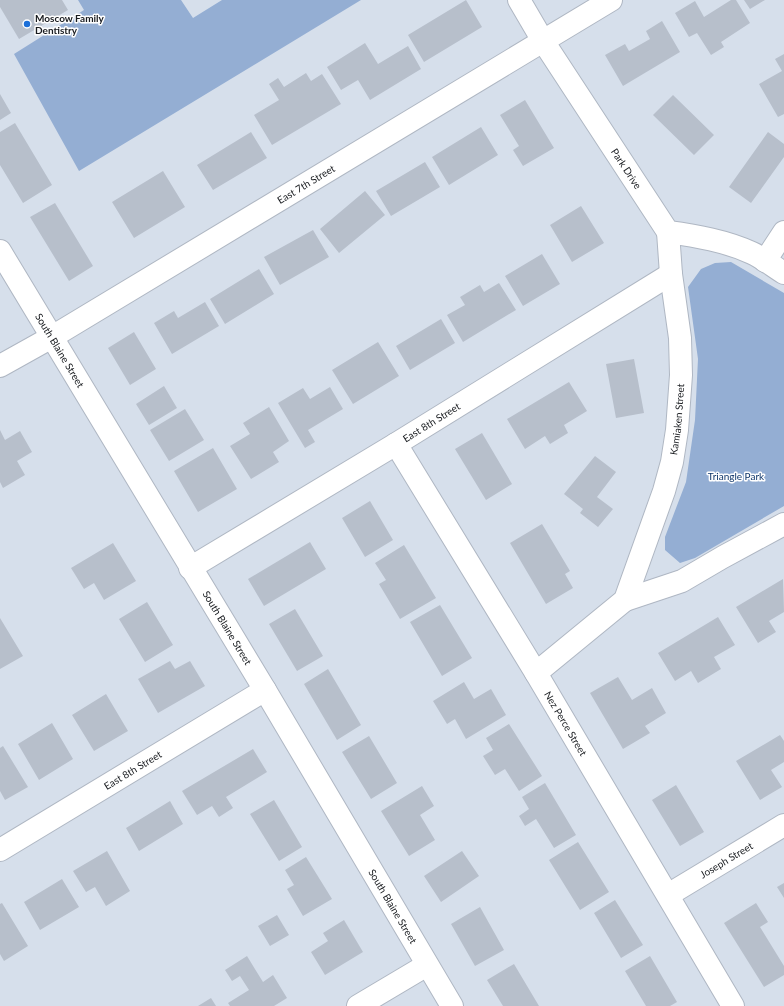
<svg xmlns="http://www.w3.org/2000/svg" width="784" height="1006" viewBox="0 0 784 1006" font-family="Lato,sans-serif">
<rect width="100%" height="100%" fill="#d6dfeb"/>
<!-- green -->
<path fill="#94aed3" d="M78,0h103l12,18 29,-18h139l-282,171 -65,-117 70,-44z
M731,262l53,31v213l-89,52 -15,5 -15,-13v-13l21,-55 9,-62 3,-61 -10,-72 13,-18 14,-6z"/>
<!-- building -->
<path fill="#b7bfcb" d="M0,0h62l6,10 -49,29 -19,-32z
M466,0l16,27 -58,35 -16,-27z
M731,0h5l14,23 -29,19 3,5 -13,8 -14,-22 -8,4 -14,-24 20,-12 9,16z
M744,0h21l-15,9z
M662,21l18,31 -57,34 -18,-31 20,-11 4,7 21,-12 -4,-8z
M365,43l13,21 30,-18 13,23 -51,31 -12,-20 -17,10 -14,-23z
M784,54v60l-6,3 -19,-33 23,-13 -7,-12z
M306,73l5,8 11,-7 19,30 -69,41 -18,-30 25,-15 -10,-16 9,-6 6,9z
M0,94l11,19 -11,7z
M673,95l41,40 -20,20 -41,-40z
M525,100l29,48 -31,18 -10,-16 6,-4 -19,-31z
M15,123l37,62 -29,18 -23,-38v-33z
M481,127l17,28 -49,30 -17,-28z
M251,132l16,26 -54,32 -16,-25z
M768,132l16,12v13l-33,46 -22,-16z
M425,162l15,25 -49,29 -15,-25z
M163,171l22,36 -51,31 -22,-36z
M365,191l20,24 -46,38 -19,-24z
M55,203l38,63 -24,15 -39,-64z
M581,206l23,37 -32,19 -22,-37z
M313,230l16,27 -49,28 -16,-28z
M542,254l18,30 -37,22 -18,-30z
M259,269l15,25 -49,30 -15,-25z
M499,283l17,27 -53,32 -16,-27 18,-10 -5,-8 20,-12 4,7z
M205,302l14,24 -47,28 -18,-31 20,-12 4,7z
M441,319l14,24 -45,27 -14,-24z
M134,332l22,37 -26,16 -22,-37z
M378,342l21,34 -46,28 -21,-34z
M634,359l10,54 -28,5 -10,-54z
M569,382l18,29 -23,14 4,8 -18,11 -5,-8 -20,13 -18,-30z
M164,386l13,22 -28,17 -13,-21z
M330,387l13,22 -35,21 7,12 -10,6 -27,-45 25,-15 7,11z
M269,407l20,34 -16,11 6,10 -28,17 -21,-33 20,-12 -7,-11z
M185,409l19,31 -35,21 -19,-31z
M0,430l5,10 15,-9 12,21 -15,9 8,14 -22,13 -3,-6z
M482,433l30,51 -26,16 -31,-51z
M213,448l24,41 -39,23 -24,-41z
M595,456l21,16 -19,25 16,12 -15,18 -18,-14 3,-4 -19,-15z
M370,501l23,39 -28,17 -23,-39z
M542,524l28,47 -5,3 8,14 -27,16 -36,-61z
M310,542l16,27 -62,37 -16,-27z
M113,543l23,38 -32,19 -10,-17 -10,6 -13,-21z
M404,545l32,53 -36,21 -21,-35 7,-4 -11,-17z
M783,579l1,33 -15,9 7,11 -18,11 -22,-36z
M147,602l26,43 -28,17 -26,-43z
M440,605l32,53 -30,18 -32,-54z
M295,609l28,47 -26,15 -28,-47z
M718,617l17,28 -21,12 7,12 -23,14 -7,-12 -16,10 -17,-28z
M0,618l23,38 -23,13z
M170,661l5,8 15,-8 15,25 -47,27 -20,-34z
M328,669l33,56 -24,15 -33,-56z
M618,677l14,23 20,-12 14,25 -21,13 5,7 -27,16 -33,-56z
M464,682l10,17 17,-10 15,26 -40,24 -11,-20 -8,5 -14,-23z
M106,694l22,37 -34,20 -22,-36z
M52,723l21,36 -34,21 -21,-36z
M509,724l33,52 -23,15 -14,-22 -10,6 -12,-19 10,-6 -7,-12z
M780,735l4,6v21l-13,8 11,17 -22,13 -24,-39z
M369,736l28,47 -26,16 -29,-47z
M3,746l25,41 -23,13 -5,-9v-43z
M253,749l14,23 -41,25 7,11 -14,9 -7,-11 -15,9 -15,-24z
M545,783l31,52 -22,13 -18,-29 -11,7 -6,-10 10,-7 -7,-12z
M676,785l28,47 -24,14 -28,-46z
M422,786l12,20 -14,9 15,25 -26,16 -28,-45z
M274,800l28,47 -23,14 -29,-47z
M170,801l13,23 -44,27 -13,-23z
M578,842l31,50 -29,18 -31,-50z
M107,851l23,40 -24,15 -11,-19 -9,5 -13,-21z
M462,851l17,25 -38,26 -17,-26z
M306,857l26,42 -29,17 -16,-27 7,-4 -9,-15z
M62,879l17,28 -39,23 -16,-28z
M784,883v15l-7,-11z
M615,900l28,45 -22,13 -27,-45z
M2,903l26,43 -24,15 -4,-7v-50z
M756,903l12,19 -8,5 24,39v9l-20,12 -40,-64z
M480,907l24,43 -29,16 -24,-42z
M277,915l12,20 -19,11 -12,-20z
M344,920l19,32 -38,23 -14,-23 17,-11 -5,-8z
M247,956l16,26 10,-7 14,23 -13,8h-44l-2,-3 21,-13 -9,-14 -8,5 -7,-11z
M650,956l27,46 -7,4h-24l-21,-35z
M514,964l25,42h-36l-16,-26z
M211,998l5,8h-18z"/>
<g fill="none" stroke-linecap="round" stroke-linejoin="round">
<defs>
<g id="minor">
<path id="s1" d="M519,0l24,41 125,191c29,4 58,9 84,21 11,5 22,14 32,20"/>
<path id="s2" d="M0,251l265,439 187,316"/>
<path d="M765,261l19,-29"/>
<path id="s3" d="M0,366l52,-29 559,-337"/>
<path id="s4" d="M396,444l140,229 197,333"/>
<path id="s5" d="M190,568l206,-124 275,-170"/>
<path d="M625,600l57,-19 41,-24 61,-33"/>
<path id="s6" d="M536,673l89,-73 39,-109 8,-29 5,-32 4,-55 -1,-37 -9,-64 -3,-42"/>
<path id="s7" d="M0,850l265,-160"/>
<path id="s8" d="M668,895l116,-70"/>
<path d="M358,1006l69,-41"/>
</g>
</defs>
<!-- minor casing -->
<use href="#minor" stroke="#afb7c3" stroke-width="24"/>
<!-- minor -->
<use href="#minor" stroke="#fff" stroke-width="22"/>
</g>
<!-- markers -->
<circle fill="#1b6fd9" stroke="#fff" stroke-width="1.5" cx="27" cy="24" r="4"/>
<g text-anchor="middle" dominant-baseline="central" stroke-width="3" stroke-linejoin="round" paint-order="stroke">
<!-- poi labels -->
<g font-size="10" font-weight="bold" fill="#181b1f" stroke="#fff" text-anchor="start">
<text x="35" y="18">Moscow Family<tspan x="35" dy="12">Dentistry</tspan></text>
</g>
<!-- street labels -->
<g font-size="10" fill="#181b1f" stroke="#fff">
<text stroke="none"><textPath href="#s1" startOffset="200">Park Drive</textPath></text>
<text stroke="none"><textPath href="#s3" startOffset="356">East 7th Street</textPath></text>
<text stroke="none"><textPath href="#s2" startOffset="116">South Blaine Street</textPath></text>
<text stroke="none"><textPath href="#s6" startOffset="304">Kamiaken Street</textPath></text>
<text stroke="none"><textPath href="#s5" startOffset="282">East 8th Street</textPath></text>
<text stroke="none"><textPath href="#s2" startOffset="440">South Blaine Street</textPath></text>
<text stroke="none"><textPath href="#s4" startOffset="327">Nez Perce Street</textPath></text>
<text stroke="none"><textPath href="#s7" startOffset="155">East 8th Street</textPath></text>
<text stroke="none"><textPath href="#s8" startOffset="68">Joseph Street</textPath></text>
<text stroke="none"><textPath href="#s2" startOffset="764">South Blaine Street</textPath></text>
</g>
<!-- park labels -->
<g font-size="10" fill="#0f366a" stroke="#fff">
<text x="736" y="476">Triangle Park</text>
</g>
</g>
</svg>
